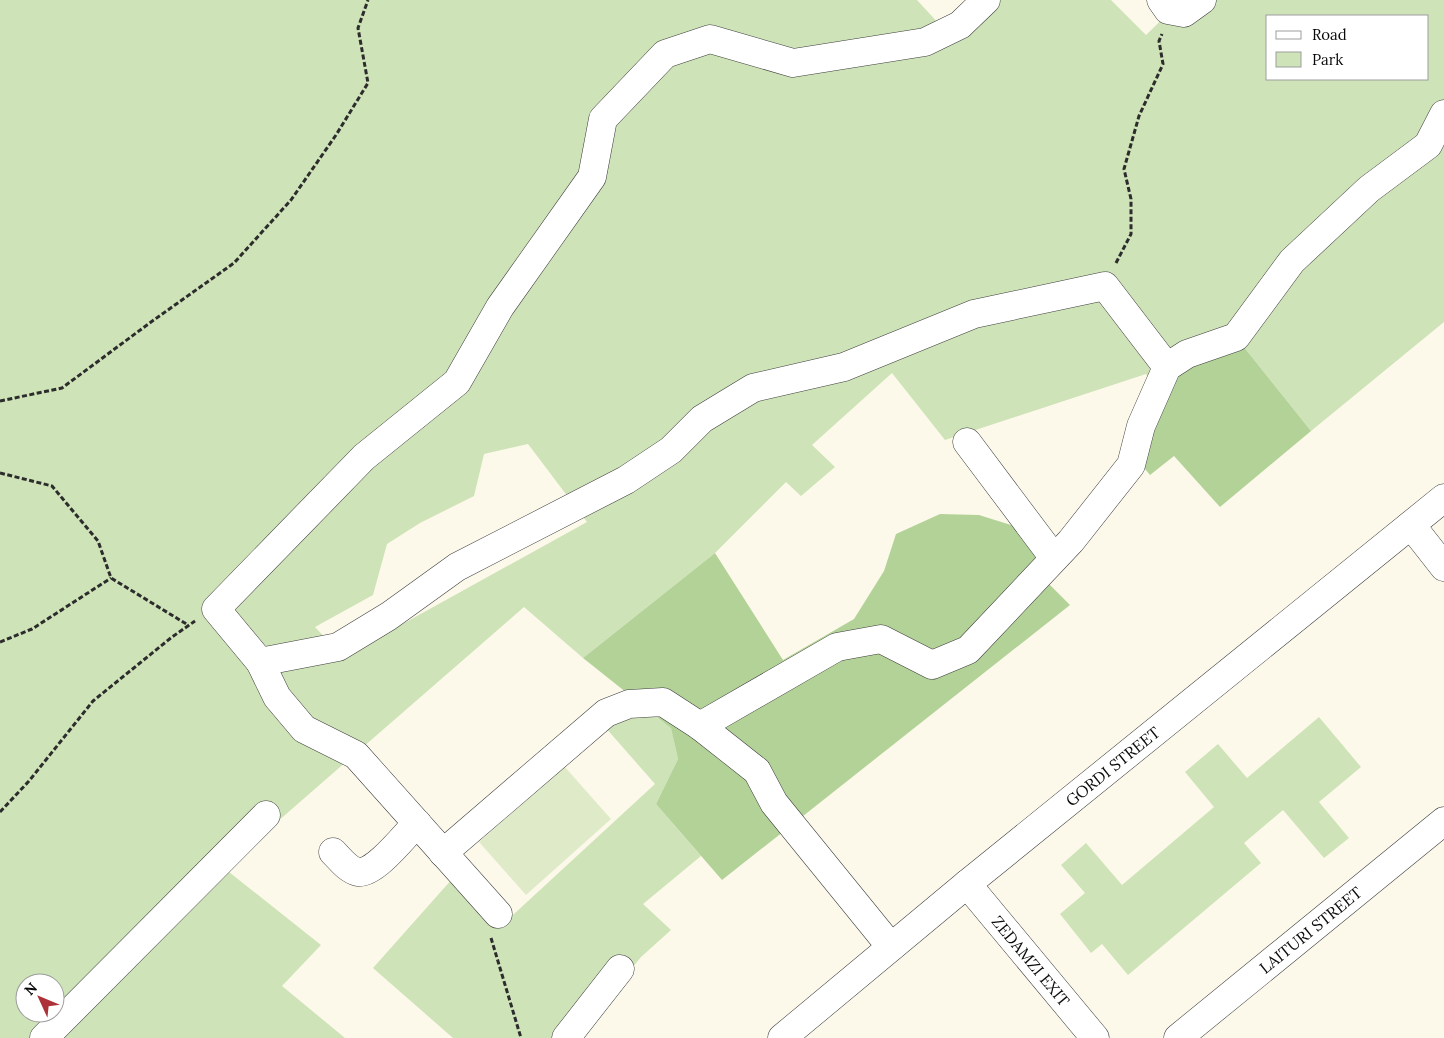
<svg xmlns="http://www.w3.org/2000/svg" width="1444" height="1038" viewBox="0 0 1444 1038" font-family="Lora,serif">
<rect width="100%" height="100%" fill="#fdf9ea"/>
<!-- green -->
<path fill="#cee3b7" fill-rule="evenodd" d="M0,0h917l23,25 26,-25h145l35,35 36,-35h262v322l-133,109 -68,-85 -83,47 -14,-19 -201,66 -53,-67 -80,72 23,22 -34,29 -15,-14 -71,71 -132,105 -59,-51 -300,261 97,77 -39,41 63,52h-345zM1268,16h160v63h-160zM528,444l59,78 -244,135 -28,-30 58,-32 14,-51 33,-21 54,-27 10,-42zM25,983h30v30h-30z
M628,695l43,32 7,32 -22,45 45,52 -58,48 28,26 -30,27 -66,81h-122l-80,-70 80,-90 47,49 155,-143 -50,-57z
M1319,717l42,50 -42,35 30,36 -25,20 -41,-48 -39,33 17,20 -133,112 -26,-31 -11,9 -31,-39 25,-21 -24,-28 25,-22 36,42 92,-78 -29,-35 33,-28 29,34z"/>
<!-- forest -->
<path fill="#b3d298" d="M1243,346l68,85 -91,76 -46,-51 -24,19 -10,-12 14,-57 42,-52z
M940,514l39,1 32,10 20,23 15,33 24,24 -348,275 -66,-76 22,-45 -7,-31 -88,-70 132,-105 68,107 71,-41 30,-48 12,-37z"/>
<!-- pitch -->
<path fill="#dfebc8" d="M564,766l47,53 -85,76 -47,-53z"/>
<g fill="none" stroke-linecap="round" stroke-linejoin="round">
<defs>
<g id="minor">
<path d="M1161,0l7,10 16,3 18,-13"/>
<path d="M967,442l87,116"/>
<path d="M1411,525l33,42"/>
<path d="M260,662l78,-15 51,-31 68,-49 169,-87 45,-30 31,-31 51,-31 91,-21 130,-53 131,-28 62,81"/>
<path d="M700,726l137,-79 44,-8 51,26 36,-15 103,-109 60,-76 10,-39 26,-59 20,-13 49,-17 56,-76 77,-72 59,-44 16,-31"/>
<path d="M333,852c7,7 15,18 25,20 16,3 47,-37 59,-49"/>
<path d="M443,853l163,-140 23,-9 34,-2 37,24 57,45 17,32 117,144"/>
<path id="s1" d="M967,884l128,154"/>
<path d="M498,914l-142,-159 -52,-26 -27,-32 -17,-35 -44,-53 148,-152 93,-75 43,-75 92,-130 11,-58 62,-65 45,-15 83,24 132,-21 35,-17 26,-25"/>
<path d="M44,1038l222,-223"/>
<path d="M566,1038l54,-69"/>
<path id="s2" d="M782,1038l185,-154 477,-386"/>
<path id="s3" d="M1178,1038l266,-217"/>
</g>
</defs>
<!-- minor casing -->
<use href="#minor" stroke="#3d3d3d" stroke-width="29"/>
<!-- path -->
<path stroke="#2c2c2c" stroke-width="3" stroke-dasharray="5 2.5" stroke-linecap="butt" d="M1116,263l15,-29v-35l-7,-30 15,-53 24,-52 -4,-23 3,-7
M0,401l62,-13 89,-66 83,-59 57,-63 45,-65 32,-52 -10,-55 10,-28
M0,473l52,13 46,55 13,37 77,47
M0,642l32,-13 79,-51
M0,812l29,-31 64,-80 79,-64 23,-16
M491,938l30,100"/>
<!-- minor -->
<use href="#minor" stroke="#fff" stroke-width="28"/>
</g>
<g text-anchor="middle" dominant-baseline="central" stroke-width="5" stroke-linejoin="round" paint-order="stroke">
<!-- street labels -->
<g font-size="16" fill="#0a0a0a" stroke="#fff">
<text stroke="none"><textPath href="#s2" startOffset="428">GORDI STREET</textPath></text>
<text stroke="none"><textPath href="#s3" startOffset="171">LAITURI STREET</textPath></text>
<text stroke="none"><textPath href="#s1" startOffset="100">ZEDAMZI EXIT</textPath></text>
</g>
</g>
<!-- legend -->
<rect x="1266" y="15" width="162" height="65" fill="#ffffff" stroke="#9d9d9d"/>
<rect x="1276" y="31" width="25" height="8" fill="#ffffff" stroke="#9d9d9d"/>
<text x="1312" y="40" font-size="15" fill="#0a0a0a">Road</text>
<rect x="1276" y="52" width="25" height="15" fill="#cee3b7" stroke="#9d9d9d"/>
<text x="1312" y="65" font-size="15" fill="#0a0a0a">Park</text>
<!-- north arrow -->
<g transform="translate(40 998) rotate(314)"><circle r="24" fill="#ffffff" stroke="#9d9d9d"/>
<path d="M0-4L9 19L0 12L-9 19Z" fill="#ac3138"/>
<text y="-8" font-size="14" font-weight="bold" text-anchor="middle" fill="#0a0a0a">N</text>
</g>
</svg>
